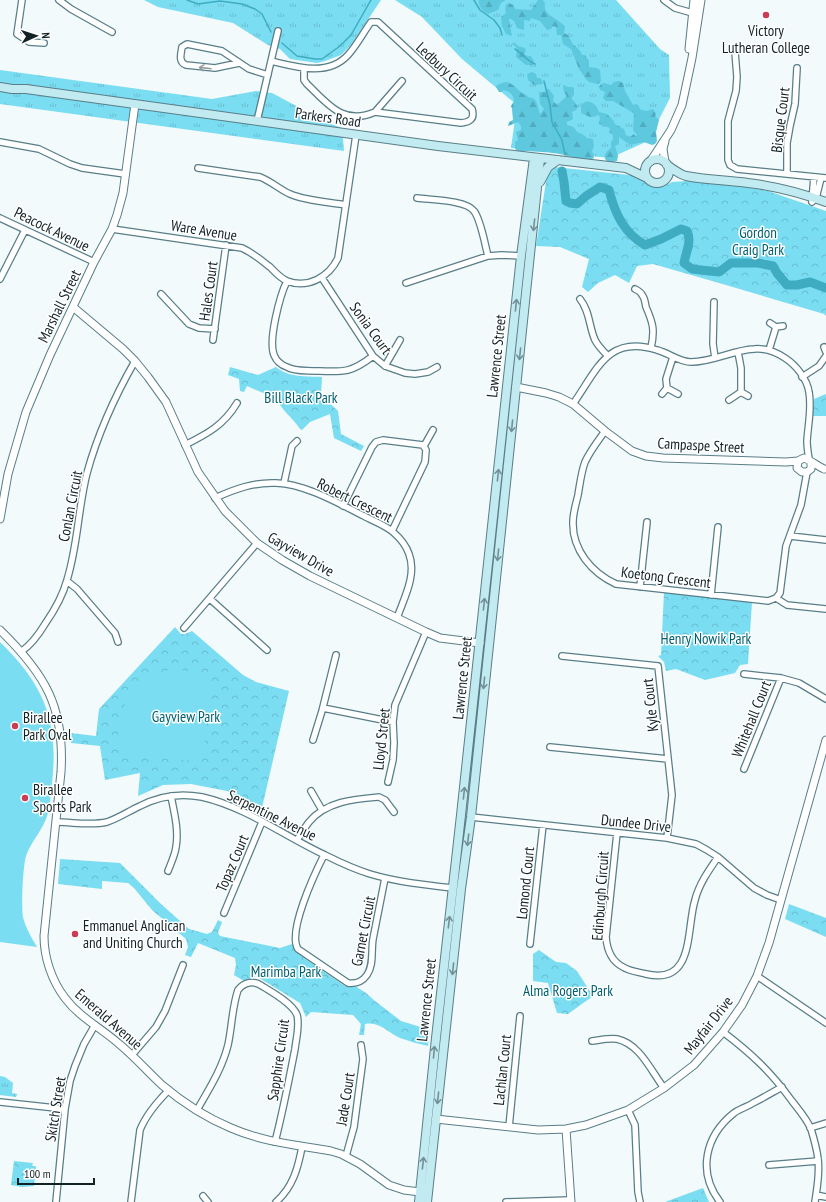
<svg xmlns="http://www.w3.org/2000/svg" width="826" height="1202" viewBox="0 0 826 1202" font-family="'PT Sans Narrow',sans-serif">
<defs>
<pattern id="grass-tufts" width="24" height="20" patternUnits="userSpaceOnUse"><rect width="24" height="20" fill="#7addf2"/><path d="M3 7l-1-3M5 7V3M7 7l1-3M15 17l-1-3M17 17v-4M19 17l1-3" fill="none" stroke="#68bdcf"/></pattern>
<pattern id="forest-firs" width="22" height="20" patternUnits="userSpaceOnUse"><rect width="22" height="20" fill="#5dc8de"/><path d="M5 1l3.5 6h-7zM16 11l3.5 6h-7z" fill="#50acbe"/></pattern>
<pattern id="park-crowns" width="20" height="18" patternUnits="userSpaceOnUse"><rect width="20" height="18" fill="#7addf2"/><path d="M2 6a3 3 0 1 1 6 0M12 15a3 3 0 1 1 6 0" fill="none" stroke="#68bdcf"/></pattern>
</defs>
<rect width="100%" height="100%" fill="#f2fafc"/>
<!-- grass -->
<path fill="url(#grass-tufts)" d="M144,0h237l-30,45 -10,10 -16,6 -8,2 -27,-4 -10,-10 -12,-4 -35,-22 -75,-16z
M395,0h221l44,49 9,6 1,43 -22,43 -38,17 -99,-10 6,-43 -55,-46 -40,-42z
M0,70l212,29 44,-8 16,2 56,30 14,5 2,23 -344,-47z
M0,1076l5,1 8,6 -1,10 5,1 -1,3 -16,-2z"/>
<!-- forest -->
<path fill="url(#forest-firs)" d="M479,0h27l-5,3 -3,7 -10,4c-5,-3 -10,-7 -9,-14z
M538,0h5l2,3c-2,10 6,12 12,17 3,2 5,4 8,6l-1,7 4,2c2,3 3,7 5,9 5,5 7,5 9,11h3l4,6v6l8,1 3,2 1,11 -3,3 -9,-2 -3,-3 -7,-10 -8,-20 -8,-5 -2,-9h-4l-1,-8 -3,-1 -2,3 -4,1 -7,-9 -9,-3 -1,3 -6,-1v10l-7,-2 -3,-7 -3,-2h-2l3,17 -6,-2 -4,-8 -1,-9 5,-4c-2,-5 0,-7 3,-10l4,2 2,4 16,1z
M512,43h3l3,3 7,2 1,3 -2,3 4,2h3l3,5 -2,4h-6l-10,-8 1,-9z
M532,72l4,2 1,4h4l2,6 -9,1 -6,-5 -1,-6z
M619,81l4,2 2,8 8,14 3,-1 2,1 3,5 6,1 6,-2 3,5 -1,2 4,4 -3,12 1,9 -2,3 -3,1 -8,-3c-17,3 -11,5 -25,-5v7l-4,2 3,10 -1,5 -8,2c-7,-5 -5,-10 2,-15v-6l2,-3v-4l-4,-3 1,-4 -11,-4 1,-7 -2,-2 -8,2 -9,-4v-8l4,-3c7,-2 12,4 14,10l8,2 6,6 2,4 9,5 2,6 4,2 4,-3 2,2 1,-1 -4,-5 1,-16 -2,-2 -19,-11h-7l-3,-3 2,-6 -5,-2 -1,-3 2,-3 3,-1 7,2 3,-3z
M505,82c9,0 13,10 21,13l2,2c10,1 9,8 12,17l4,-5 -4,-5 -1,-12h6l1,-3h3l5,7 -1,5 4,4 10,-9 -3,-4 -1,-6 1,-1 4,2h4l2,1v7l-2,2v2l4,5 2,3 -2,3 -4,2 1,7 -6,3v3c6,1 7,2 10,7l5,2 5,4 6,1 1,7 -2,5 2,7 -4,2 -17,-2c-9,-6 -43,-7 -55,-7l-3,-2v-7l3,-2 -2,-8 5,-2v-4l-3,-4 -10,4 1,-4 4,-2 -1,-11 -1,-3 3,-5c0,-6 -4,-9 -10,-11l-3,2h-2l-3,-5 1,-2z"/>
<!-- park -->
<path fill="url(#park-crowns)" d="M555,167l84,9 9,9 7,2h8l9,-5 15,-1 34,2 47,8 58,20v105l-2,-2 -98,-29 -73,-21 -16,2 -8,17 -14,-8 -17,8 -10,9 -6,-5 7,-28 -29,-12 -24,-1 11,-71z
M230,367l28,8 18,-8c13,11 30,9 46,10l-1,18 17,16 3,23 23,12 -3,5 -27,-13 -4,-24 -20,8 -8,8 -2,-1c-7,-11 -19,-19 -23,-30l-30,-13 -3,6 -4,-1 -1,-12 -11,-4z
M826,394v22h-14l2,-17z
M664,592l88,10 -4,62 -8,1 -5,8 -30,7 -29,-11 -10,2 -2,-9 -6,-6 3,-1z
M175,627l6,7h4l7,-3 51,44 13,7 33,9 -28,121 -34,-21 -36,-7 -28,1 -25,11 2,-23 -35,7 -5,-34 -29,-3 -1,-10 26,3 3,-27z
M60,859l60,4 41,41 28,25 18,5 5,-2 6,-12 4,2 -4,11 2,3 60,12 12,-4 5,8 10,8 38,26h10l11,7 9,8 26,20 29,9 -2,16c-9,-2 -19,-5 -28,-8 -12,-5 -20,-17 -35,-14l-1,11h-5l2,-11 -8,-9 -42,-3 -5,5 -6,-14 -44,-27 -12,5 -10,-6 2,-10 -1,-7 -37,-15 -7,14 -6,-2 3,-8 -2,-8 -34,-29 -18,-22 -6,-5 -26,-2v8l-44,-5z
M789,904l37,14v19l-41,-18z
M539,950l17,12 10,1 11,8 16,25 -25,18 -11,-1 -9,-30 -15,-2v-27z
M14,1161l19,2 -1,3h4l-2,20 -12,1 -11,-2z
M703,1188l6,14h-44z"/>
<!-- garden -->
<path fill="#7addf2" d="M0,642c44,43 59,79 52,141 -2,10 -1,21 -4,30 -4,16 -17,28 -22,43 -3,9 -5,52 -3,61 2,10 9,21 14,30l-37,-5z
M173,669l23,3 12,6 3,9 -8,68 -7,6 -61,-5 -15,-12c-1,-7 -3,-13 -3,-19 1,-4 3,-8 4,-12 9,-22 29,-39 52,-44z"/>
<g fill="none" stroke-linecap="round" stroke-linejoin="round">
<!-- stream -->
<path stroke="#3facc2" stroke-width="1.5" d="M187,0l11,4 22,-3 22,3 13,5 7,5 9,18
M474,0l6,10 14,10 6,8 2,7
M282,43l15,13 18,3h7l18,-13 11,-11 20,-35
M515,49c8,5 12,12 20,15
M544,81l6,24 2,17 10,18 3,15"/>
<!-- river -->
<path stroke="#3facc2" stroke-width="9" d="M562,171l2,11 2,19 4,2 7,1 9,-8 14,-9 9,3c6,24 15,43 36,55l16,-6 20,-10 6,2c5,10 -1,21 -3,32l8,6 27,3 12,-9h27l15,3 4,7 10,12h10l13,-3 16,6"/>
<defs>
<path id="minor" d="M22,0l-5,34 12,8 15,1
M59,0l12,9 41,23
M664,0l11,8 21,6
M735,52l2,25 -1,14 -8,30v39l2,5 7,4 89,9
M271,61c25,6 57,16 77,-6 9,-10 15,-22 23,-33h7l94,87c3,10 -2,13 -11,14l-86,-11c-32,14 -47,-8 -68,-28l-3,-4v-12
M239,63l-24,5 -29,-3c-8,-3 -5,-11 -4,-18l5,-3 35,7 27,18 19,6
M375,112l27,-31
M257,121l21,-90
M0,142l39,7 31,15 12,4 43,6
M198,168l62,9c11,4 20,13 30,17 16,7 39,8 56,11
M787,174v-31l3,-17 5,-22 2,-36
M417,198c15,2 49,2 57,13 7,9 11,34 14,45
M812,200l2,-23
M812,202l4,-4 5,-20
M0,218l94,44
M112,229l130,19c11,5 19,12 28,19 5,5 10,11 17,14 21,8 42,-4 51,-23l18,-123
M322,278l51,78 12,10 20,7 10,1 13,-2 9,-5
M0,279l25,-49
M287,281c-7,14 -19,59 -13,74 2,5 7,10 13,12 8,5 20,3 30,4 27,1 34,2 56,-15
M406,283l82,-27 14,-1 19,1
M635,289c2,1 6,3 7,6 3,3 3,8 4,12 7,16 9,23 5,41
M161,294l28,30 10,4 16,1
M580,299c10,12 9,28 15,41 3,6 8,11 12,15
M714,302l-1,42 2,14
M776,327l7,-1
M213,340l13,-95
M824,347l2,5
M769,350l7,-23 -6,-4
M738,352l3,16v24l7,4
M385,366l15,-26
M802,377l17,-11 7,-10
M667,388l-1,-9 7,-22
M662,394l5,-6 11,6
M729,400l12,-8
M573,404c24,-34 35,-70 84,-54 12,3 22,12 34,12 22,0 42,-12 63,-13 11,-1 22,3 31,9 11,7 22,21 24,34 3,16 -1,33 -2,49 0,6 1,12 2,18
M605,431c-7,10 -15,20 -20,31 -4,11 -5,22 -7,33 -2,9 -5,18 -5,27 -1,28 19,51 43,62l152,17 8,-3 4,-5 6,-47 15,-41 6,-33
M185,445c22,-11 39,-20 52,-42
M424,446l9,-16
M284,483l8,-37 5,-5
M215,498c20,-9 39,-16 61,-15 29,1 62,20 88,33 9,5 21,9 29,16 7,6 13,13 16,22 8,21 -5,44 -12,64
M343,506l29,-59 4,-5 7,-2 40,5 3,5 -1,12 -33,69
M790,536l36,4
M67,581l10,8 38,44 3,9
M640,587l7,-65
M711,595l7,-68
M776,598l11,7 39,4
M210,599l57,51
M184,628l73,-85
M22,651c10,-7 17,-17 23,-27 9,-13 18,-29 22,-44 11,-35 11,-72 20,-107 11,-40 28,-77 48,-112
M562,656l96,10 14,129 -5,43
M744,674l37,4 18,5 27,16
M323,708l70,14
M313,740l9,-29 14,-56
M550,747l118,12
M744,769l37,-91
M388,782l5,-22 1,-17 -1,-21 2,-17 31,-73
M311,791l11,19
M471,817l196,21 29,6 11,6 11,7 36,31 13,7 14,5
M56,822c17,0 34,4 51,0 12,-4 22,-11 33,-16 19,-10 41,-13 62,-9 44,10 82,39 123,58 14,7 29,14 45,19 27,8 55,11 83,14
M617,833l-11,104c1,13 5,24 17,30 6,4 15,5 23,7 49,12 40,-45 49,-74 4,-16 14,-30 23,-43
M297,840c4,-6 8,-13 12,-18 17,-21 46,-23 70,-25l6,3 9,12
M324,855c-9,18 -37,77 -26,94l50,34c7,1 14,-1 19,-8 7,-10 4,-24 6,-36 4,-20 8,-41 12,-61
M168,871c3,-8 7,-16 8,-24 3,-17 -2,-35 -5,-51
M224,913l38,-91
M530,944l13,-119
M757,976l69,47
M723,1032c29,22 48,40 69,69 7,9 15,18 19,28 3,10 6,20 7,30 2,14 -1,29 -3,43
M592,1041c8,-1 17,-3 25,-2 23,5 34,32 47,49
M132,1055l24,-28 9,-16 18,-46
M0,1102l65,7
M197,1110c12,-21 25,-41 31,-65 4,-18 4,-38 10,-55 6,-8 16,-10 24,-4 10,6 31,18 35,29 3,10 -1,24 -2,34 -6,31 -12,62 -20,93
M628,1110l7,15 3,67 2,10
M509,1127l11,-111
M810,1128l16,-5
M346,1156l8,-29 9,-68 -2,-14
M769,1165l49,-4
M816,1195l10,2
M203,1196l5,6
M56,1202l9,-93 5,-28 5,-15 9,-22 11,-19
M131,1202l9,-72c6,-15 17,-28 29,-40
M276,1202c17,-15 22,-34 26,-55
M506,1202l64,-2
M720,1202c-23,-30 -15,-66 14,-89 5,-4 13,-6 19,-10 10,-5 20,-11 29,-16"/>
<path id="tertiary" d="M689,49l5,-49
M650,162l21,-32 11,-25 10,-47 9,-58
M665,162l-2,-13 2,-8
M73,307l50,42 12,12 13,16 18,25 32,70 27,39 32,32 25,17 28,16 116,56 14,6 40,5
M516,387l30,6 13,4 14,7 32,27 27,20 14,5 17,2 123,4 12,-1
M811,462v7l-4,3h-5l-5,-4 1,-7 6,-3c4,1 14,8 20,11
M0,519l8,-45 18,-62 24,-57 44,-93 18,-33 5,-14 6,-22 12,-89
M0,630c45,44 65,77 61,142l-17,164c0,22 8,45 21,62 14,19 36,30 53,45 16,13 29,28 44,42 20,17 45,33 69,43 32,14 66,17 100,23l10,3 19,10 29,21 15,5 16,2
M436,1119l102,11 28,-1 20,-4 42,-15 36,-22 30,-23 29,-33 19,-27 15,-29 12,-33 12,-43 45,-160
M566,1129l5,73"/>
<path id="secondary" d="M0,87l12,2h14l412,57 188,22 21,10
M645 171a12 12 0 1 1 24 0a12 12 0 1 1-24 0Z
M667,165c6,4 12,9 19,11 20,4 41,4 62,7 26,3 53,10 78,19
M540,182l8,-15 10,-7
M419,1202l17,-164 25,-223 60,-559 13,-98
M427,1202l34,-313 10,-72 69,-658"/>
</defs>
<!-- minor casing -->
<use href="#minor" stroke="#597e87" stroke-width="8"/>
<!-- tertiary casing -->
<use href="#tertiary" stroke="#597e87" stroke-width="9"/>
<!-- secondary casing -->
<use href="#secondary" stroke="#597e87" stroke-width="10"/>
<!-- minor -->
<use href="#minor" stroke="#fff" stroke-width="5.5"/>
<!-- tertiary -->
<use href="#tertiary" stroke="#fff" stroke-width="7"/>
<!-- secondary -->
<use href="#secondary" stroke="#c2eaf1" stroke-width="8"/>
</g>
<!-- one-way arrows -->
<defs><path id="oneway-shaft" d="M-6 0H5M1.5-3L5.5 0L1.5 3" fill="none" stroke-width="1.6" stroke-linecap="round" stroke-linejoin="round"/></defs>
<use stroke="#949b9c" href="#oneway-shaft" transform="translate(205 68) rotate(-173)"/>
<g stroke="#739095">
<use href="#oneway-shaft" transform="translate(534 225) rotate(96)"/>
<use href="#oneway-shaft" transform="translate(516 305) rotate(-84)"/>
<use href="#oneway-shaft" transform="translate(520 354) rotate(96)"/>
<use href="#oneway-shaft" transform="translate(512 426) rotate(96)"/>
<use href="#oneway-shaft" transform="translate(498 475) rotate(-84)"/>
<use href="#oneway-shaft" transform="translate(498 555) rotate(96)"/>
<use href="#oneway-shaft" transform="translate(484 604) rotate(-84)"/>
<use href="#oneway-shaft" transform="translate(484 683) rotate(96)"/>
<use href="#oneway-shaft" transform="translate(464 793) rotate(-84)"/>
<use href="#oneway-shaft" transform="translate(468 840) rotate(97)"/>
<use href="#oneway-shaft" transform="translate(449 922) rotate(-83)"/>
<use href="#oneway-shaft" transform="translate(453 969) rotate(96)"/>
<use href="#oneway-shaft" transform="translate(434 1052) rotate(-85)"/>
<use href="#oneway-shaft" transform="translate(438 1098) rotate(96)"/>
<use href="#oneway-shaft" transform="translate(423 1163) rotate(-84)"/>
</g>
<!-- markers -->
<g fill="#cb3b54" stroke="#fff" stroke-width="1.5">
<circle cx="766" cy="15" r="4"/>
<circle cx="15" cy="726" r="4"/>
<circle cx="25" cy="798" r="4"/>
<circle cx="75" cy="934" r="4"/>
</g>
<g text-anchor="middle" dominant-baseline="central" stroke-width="3" stroke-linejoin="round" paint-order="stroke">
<!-- poi labels -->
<g font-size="15" fill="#122124" stroke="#fff" text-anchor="start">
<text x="766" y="30" text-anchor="middle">Victory<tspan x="766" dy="17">Lutheran College</tspan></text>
<text x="23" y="717">Birallee<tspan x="23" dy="17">Park Oval</tspan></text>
<text x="33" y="789">Birallee<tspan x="33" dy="17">Sports Park</tspan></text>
<text x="83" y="925">Emmanuel Anglican<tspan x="83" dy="17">and Uniting Church</tspan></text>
</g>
<!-- street labels -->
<g font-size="15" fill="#122124" stroke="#fff">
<text transform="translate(447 71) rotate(43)">Ledbury Circuit</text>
<text transform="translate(328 117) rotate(8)">Parkers Road</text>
<text transform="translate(780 120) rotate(-83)">Bisque Court</text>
<text transform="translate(52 229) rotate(26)">Peacock Avenue</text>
<text transform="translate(204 230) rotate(9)">Ware Avenue</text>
<text transform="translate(208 291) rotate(-82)">Hales Court</text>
<text transform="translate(59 306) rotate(-64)">Marshall Street</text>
<text transform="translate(371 328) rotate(54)">Sonia Court</text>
<text transform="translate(496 356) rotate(-84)">Lawrence Street</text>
<text transform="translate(701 445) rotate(3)">Campaspe Street</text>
<text transform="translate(355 500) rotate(26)">Robert Crescent</text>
<text transform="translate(70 506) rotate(-79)">Conlan Circuit</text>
<text transform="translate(301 554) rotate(30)">Gayview Drive</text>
<text transform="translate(666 577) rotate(7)">Koetong Crescent</text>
<text transform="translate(462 678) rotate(-84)">Lawrence Street</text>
<text transform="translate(650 705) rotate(-96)">Kyle Court</text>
<text transform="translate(751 719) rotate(-68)">Whitehall Court</text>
<text transform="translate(381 739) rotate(-84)">Lloyd Street</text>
<text transform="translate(272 815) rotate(26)">Serpentine Avenue</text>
<text transform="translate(636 823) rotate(6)">Dundee Drive</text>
<text transform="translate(232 863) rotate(-67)">Topaz Court</text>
<text transform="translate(525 883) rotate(-84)">Lomond Court</text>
<text transform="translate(600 896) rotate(-86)">Edinburgh Circuit</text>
<text transform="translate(363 931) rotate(-79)">Garnet Circuit</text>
<text transform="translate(426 1000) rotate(-84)">Lawrence Street</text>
<text transform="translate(109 1019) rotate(41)">Emerald Avenue</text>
<text transform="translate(708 1025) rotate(-52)">Mayfair Drive</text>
<text transform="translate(278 1060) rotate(-82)">Sapphire Circuit</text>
<text transform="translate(502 1070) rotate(-84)">Lachlan Court</text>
<text transform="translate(345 1099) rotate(-81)">Jade Court</text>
<text transform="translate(55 1109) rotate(-81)">Skitch Street</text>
</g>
<!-- park labels -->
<g font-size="15" fill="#006070" stroke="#fff">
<text x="758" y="232">Gordon<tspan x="758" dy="17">Craig Park</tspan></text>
<text x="301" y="397">Bill Black Park</text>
<text x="706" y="638">Henry Nowik Park</text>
<text x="186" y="716">Gayview Park</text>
<text x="286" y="971">Marimba Park</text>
<text x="568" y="990">Alma Rogers Park</text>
</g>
</g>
<!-- north arrow -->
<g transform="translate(36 36) rotate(87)" stroke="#ffffff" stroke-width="3" paint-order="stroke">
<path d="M0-3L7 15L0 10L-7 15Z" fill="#122124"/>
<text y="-6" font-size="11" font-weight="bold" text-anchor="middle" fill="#122124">N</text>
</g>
<!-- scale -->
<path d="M18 1178v6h76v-6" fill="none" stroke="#122124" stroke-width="2"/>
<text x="24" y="1178" font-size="12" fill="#122124" stroke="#ffffff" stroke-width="3" paint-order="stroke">100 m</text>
</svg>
